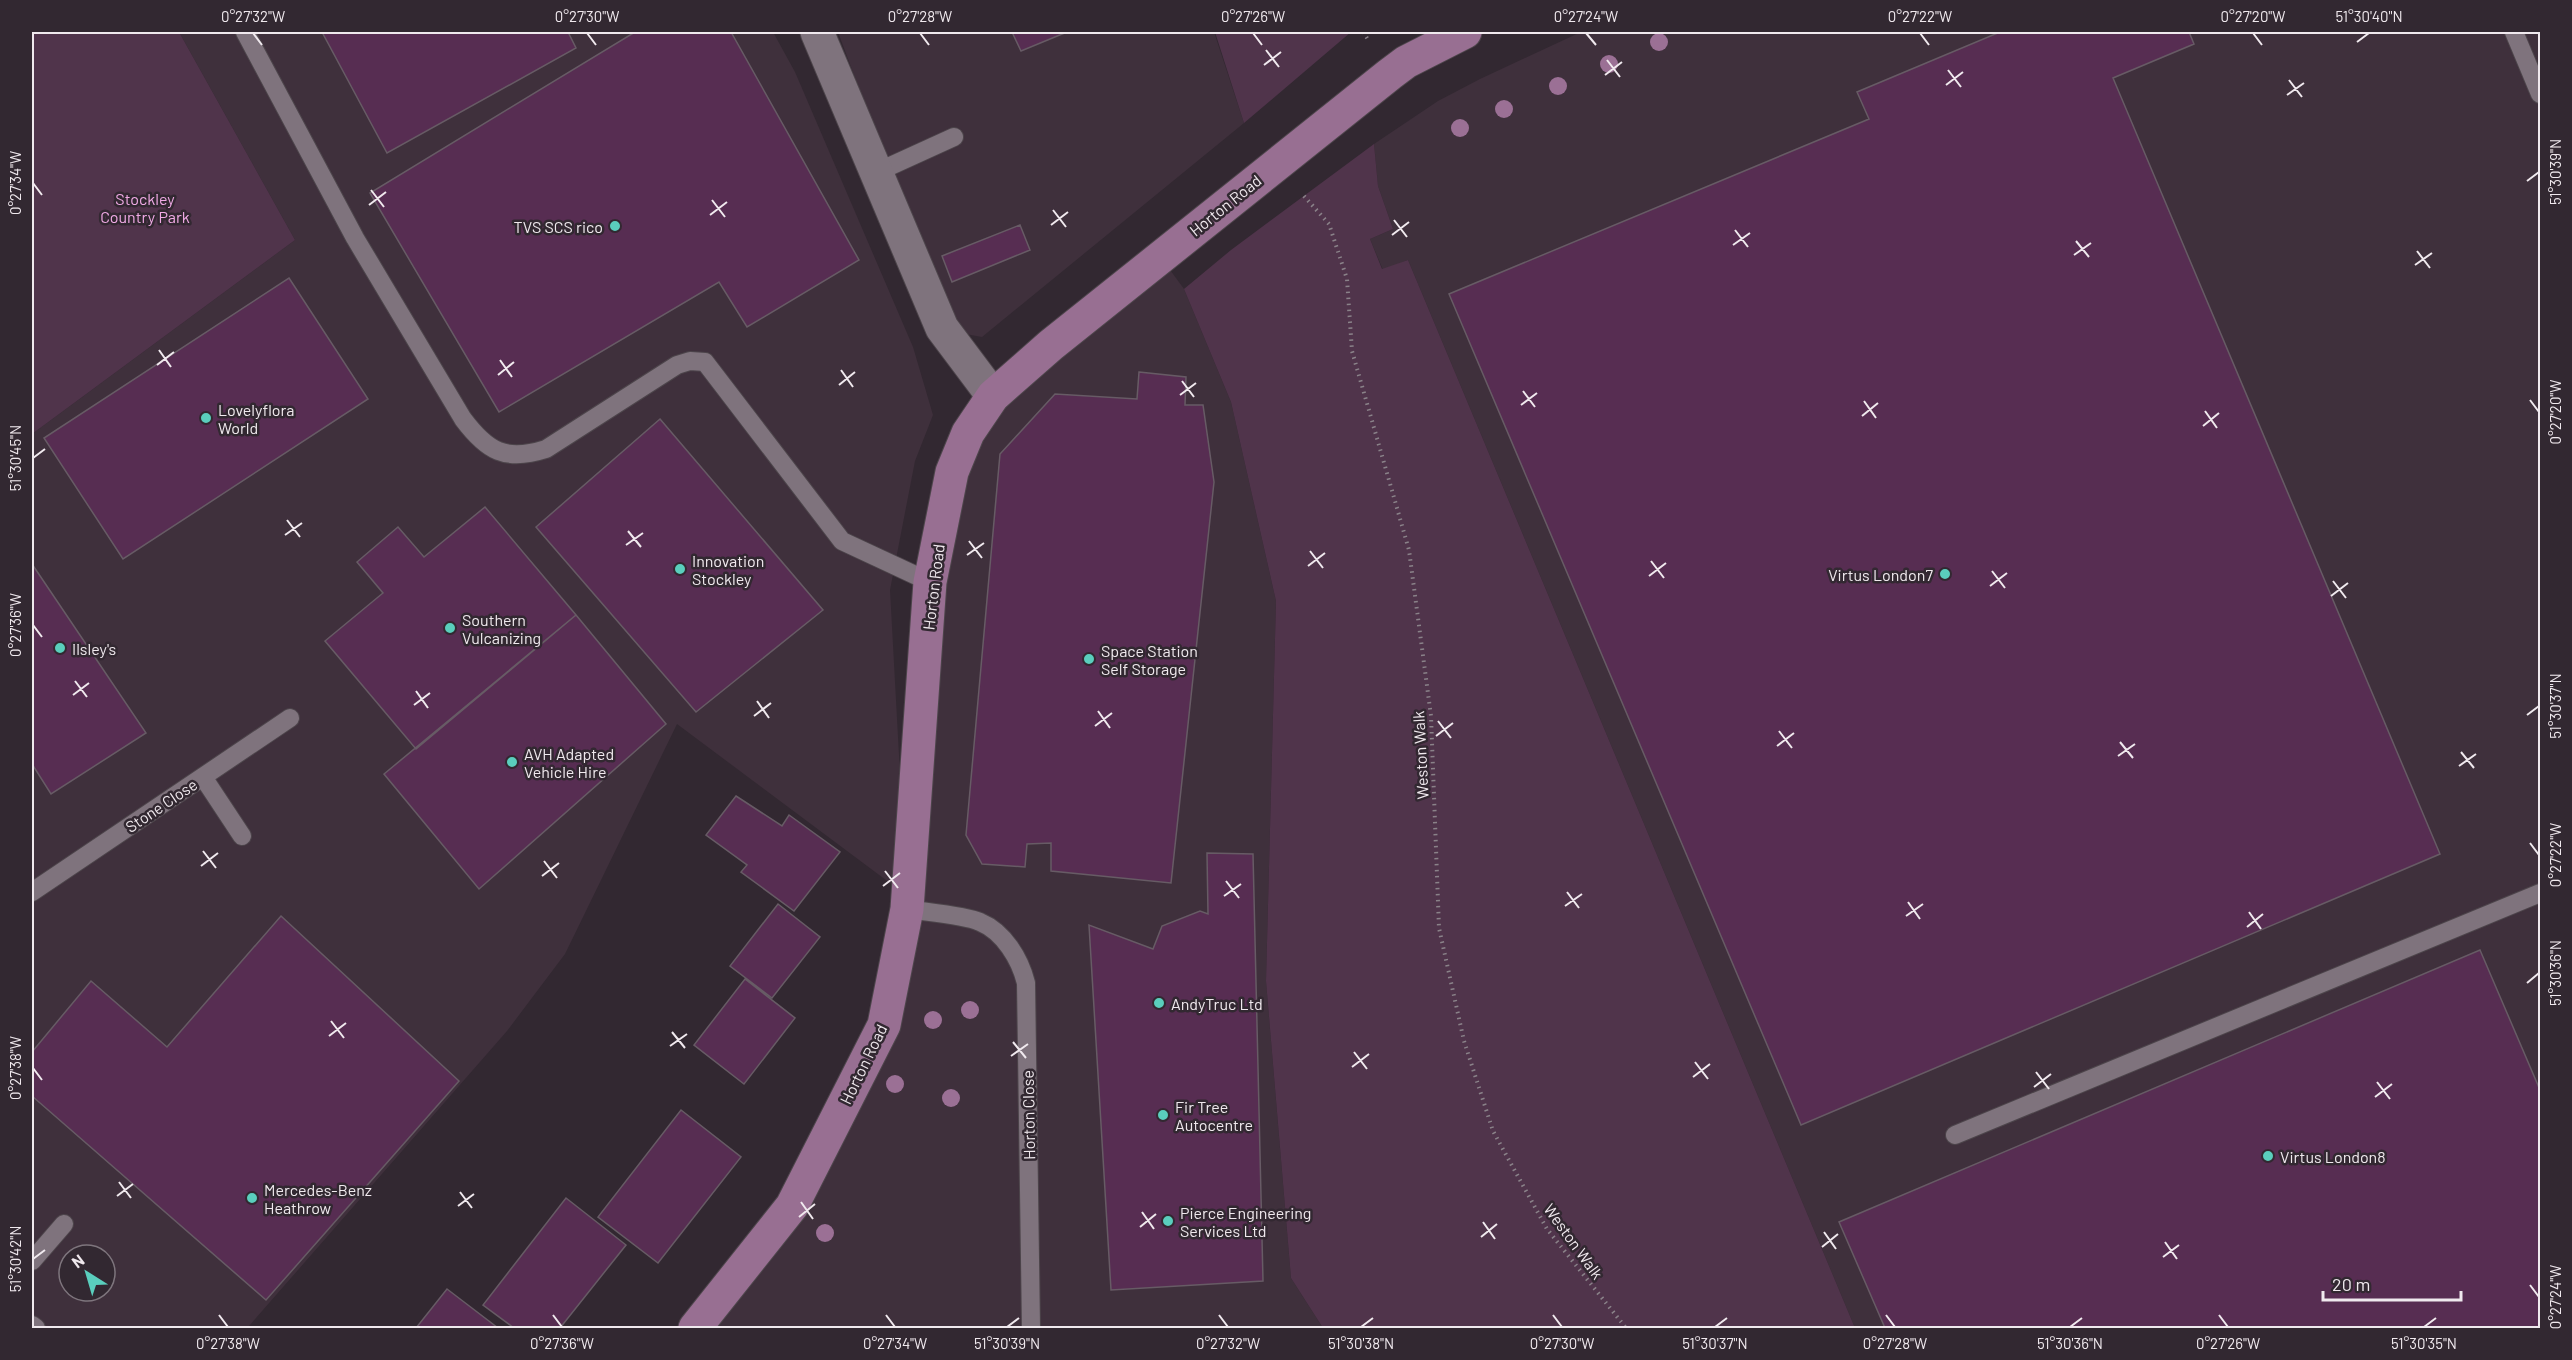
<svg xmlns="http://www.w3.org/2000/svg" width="2572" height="1360" viewBox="0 0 2572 1360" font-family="Barlow,sans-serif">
<rect width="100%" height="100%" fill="#322831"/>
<!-- built -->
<path fill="#3f303c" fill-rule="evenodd" d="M179,32h594l22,40 118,275 20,68 -18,46 -25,129 14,257 -2,45 -225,-168 -112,230 -58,77 -258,295 3,2h-220v-894l263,-194zM69,1255h36v36h-36z
M838,32h376l30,91 -262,214 -22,-4 -84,-199z
M1581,32h959v1296h-685l-447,-1068 -25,10 -13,-31 23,-10 -15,-43 -4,-42 64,-43 42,-22z
M1165,263l19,26 47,113 45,199 -10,380 25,297 32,50h-610l153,-243 78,-500 22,-114 26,-63z"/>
<!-- green -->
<path fill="#50344b" d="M32,32h147l116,208 -263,194z
M1215,32h136l-107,91z
M1374,144l4,42 15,43 -23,10 12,30 26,-9 447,1068h-532l-32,-50 -25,-297 10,-380 -45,-199 -47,-113 47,-39z"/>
<!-- building -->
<path fill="#572d52" stroke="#675b65" stroke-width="1.5" d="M322,32h246l8,16 -189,105z
M635,32h96l128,228 -112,67 -28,-45 -220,130 -129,-219z
M1012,32h55l-46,19z
M2000,32h189l5,12 -81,34 327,776 -639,271 -352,-831 420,-175 -12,-27z
M1020,225l10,25 -78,32 -10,-26z
M289,278l79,121 -245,160 -79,-121z
M1139,372l47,5 -1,28h18l11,77 -43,401 -120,-12v-28l-24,1 -2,23 -43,-3 -16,-29 34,-381 55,-60 82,5z
M660,419l163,191 -127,102 -160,-185z
M485,507l91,108 -160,134 -91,-108 58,-48 -26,-31 41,-35 26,30z
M32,564l114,169 -95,61 -19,-30z
M576,615l90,109 -187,165 -95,-115z
M736,796l46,30 7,-11 51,37 -46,59 -53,-39 6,-7 -41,-30z
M1207,853l46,1 10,427 -152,9 -22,-365 64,24 9,-23 38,-15 8,3z
M778,904l42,33 -48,61 -42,-32z
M281,916l178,165 -193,219 -234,-204v-44l59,-71 76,66z
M2480,950l60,140v238h-655l-46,-106z
M745,979l50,39 -51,66 -50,-39z
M681,1110l60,47 -83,106 -60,-46z
M566,1198l60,47 -66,83h-46l-31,-23z
M447,1289l51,39h-82z"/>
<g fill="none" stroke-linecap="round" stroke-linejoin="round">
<defs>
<path id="lane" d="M245,32l110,206 108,181c24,32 42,43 83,30l131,-84 13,-4 15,1 137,179 88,41
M2514,32l26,62
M875,173l79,-36
M203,777l39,59
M32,892l258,-174
M907,909c18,3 58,6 73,13 24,10 40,37 46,61l5,345
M1955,1135l585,-242
M32,1261l32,-37
M32,1325l4,3"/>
<path id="street" d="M817,32l125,296 51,68"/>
<path id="secondary" d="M695,1328l97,-122 92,-181 23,-116 23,-327 22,-110 16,-39 25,-37 58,-51 339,-271 16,-12 59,-30"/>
</defs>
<!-- lane casing -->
<use href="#lane" stroke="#4d454b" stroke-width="20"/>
<!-- street casing -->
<use href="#street" stroke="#4d454b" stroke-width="35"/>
<!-- secondary casing -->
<use href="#secondary" stroke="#4d454b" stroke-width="35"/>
<!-- path -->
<path stroke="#8a8289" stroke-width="4" stroke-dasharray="1.5 4.5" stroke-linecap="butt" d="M1363,32l6,9
M1304,196l25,28 18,55 5,72 57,199 22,166 8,212 25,113 29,90 54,98 79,99"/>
<!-- lane -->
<use href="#lane" stroke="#7f737d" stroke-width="18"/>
<!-- street -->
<use href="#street" stroke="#7f737d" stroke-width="33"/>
<!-- secondary -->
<use href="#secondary" stroke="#986f92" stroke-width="33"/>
</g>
<!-- trees -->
<g fill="#9b7095">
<circle cx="1659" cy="42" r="9"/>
<circle cx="1609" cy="64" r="9"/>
<circle cx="1558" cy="86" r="9"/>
<circle cx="1504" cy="109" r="9"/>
<circle cx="1460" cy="128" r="9"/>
<circle cx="970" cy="1010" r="9"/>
<circle cx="933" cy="1020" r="9"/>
<circle cx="895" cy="1084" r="9"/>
<circle cx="951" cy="1098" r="9"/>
<circle cx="825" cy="1233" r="9"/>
</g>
<!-- ticks -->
<path fill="none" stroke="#f0e9ee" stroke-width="2" d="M253,33l9,12M587,33l9,12M920,33l9,12M1253,33l9,12M1586,33l10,12M1920,33l9,12M2253,33l9,12M2357,42l12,-9M1266,50l13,17M1607,60l13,17M1264,65l17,-13M1948,70l13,17M1605,75l17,-13M2289,80l13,17M1946,85l17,-13M2287,95l17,-12M2527,181l12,-9M33,183l9,12M371,190l13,17M712,200l13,17M369,205l17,-13M1053,210l13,17M710,215l17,-13M1394,220l13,17M1051,225l17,-13M1735,230l13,17M1392,235l17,-13M2076,241l13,16M1733,245l17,-12M2417,251l13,17M2074,255l17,-12M2415,265l17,-12M159,350l12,17M500,360l12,17M157,365l17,-13M841,370l12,17M498,375l16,-13M1182,381l12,16M839,385l16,-13M1523,391l12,16M1180,395l16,-12M2530,400l9,12M1864,401l12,17M1521,405l16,-12M2205,411l12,17M1862,416l16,-13M2203,426l16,-13M33,458l12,-9M287,520l13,17M628,531l13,16M285,535l17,-12M969,541l13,17M626,545l17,-12M1310,551l13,17M967,555l17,-12M1651,561l13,17M1308,566l17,-13M1992,571l13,17M1649,576l17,-13M2333,581l13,17M1990,586l17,-13M2331,596l17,-13M33,625l9,12M75,681l12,16M416,691l12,17M73,695l16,-12M757,701l12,17M414,705l16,-12M1098,711l12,17M2527,715l12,-9M754,716l17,-13M1438,721l13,17M1095,726l17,-13M1779,731l13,17M1436,736l17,-13M2120,742l13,16M1777,746l17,-13M2461,752l13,16M2118,756l17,-12M2459,766l17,-12M2530,843l9,12M203,851l13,17M544,861l13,17M201,866l17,-13M885,871l13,17M542,876l17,-13M1226,881l13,17M883,886l17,-13M1567,892l12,16M1224,896l17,-12M1908,902l12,17M1565,906l17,-12M2249,912l12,17M1906,916l17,-12M2247,927l16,-13M2527,983l12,-10M331,1021l13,17M672,1032l13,16M329,1036l17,-13M1013,1042l13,16M670,1046l17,-12M1354,1052l13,17M1011,1056l17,-12M1695,1062l13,17M1352,1067l17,-13M33,1068l9,12M2036,1072l13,17M1693,1077l17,-13M2377,1082l13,17M2034,1087l17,-13M2375,1097l17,-13M119,1182l12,16M460,1192l12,16M117,1196l16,-12M801,1202l12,17M458,1206l16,-12M1142,1212l12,17M799,1217l16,-13M1483,1222l12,17M1140,1227l16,-13M1824,1232l12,17M1481,1237l16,-13M2165,1242l12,17M1822,1247l16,-13M2163,1257l16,-12M33,1259l12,-9M2530,1285l9,12M219,1315l9,12M553,1315l9,12M886,1315l9,12M1219,1315l9,12M1553,1315l9,12M1886,1315l9,12M2219,1315l9,12M1007,1327l12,-9M1361,1327l12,-9M1715,1327l12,-9M2070,1327l12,-9M2424,1327l12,-9"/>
<!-- markers -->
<g fill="#5acebd" stroke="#322831" stroke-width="2">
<circle cx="615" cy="226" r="6"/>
<circle cx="206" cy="418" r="6"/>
<circle cx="680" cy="569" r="6"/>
<circle cx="1945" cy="574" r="6"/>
<circle cx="450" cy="628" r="6"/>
<circle cx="60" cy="648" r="6"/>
<circle cx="1089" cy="659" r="6"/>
<circle cx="512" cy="762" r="6"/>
<circle cx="1159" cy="1003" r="6"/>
<circle cx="1163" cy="1115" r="6"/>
<circle cx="2268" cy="1156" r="6"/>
<circle cx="252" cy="1198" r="6"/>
<circle cx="1168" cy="1221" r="6"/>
</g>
<g text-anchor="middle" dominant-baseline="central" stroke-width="5" stroke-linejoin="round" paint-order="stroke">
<!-- park labels -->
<g font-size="16" fill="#f1aae6" stroke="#322831">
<text x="145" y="198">Stockley<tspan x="145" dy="18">Country Park</tspan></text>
</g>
<!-- street labels -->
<g font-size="16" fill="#f0e9ee" stroke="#322831">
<text transform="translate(1225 205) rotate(-39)">Horton Road</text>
<text transform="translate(933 587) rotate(-83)">Horton Road</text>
<text transform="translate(1420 755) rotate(-93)">Weston Walk</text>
<text transform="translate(161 805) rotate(-34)">Stone Close</text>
<text transform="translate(863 1064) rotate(-64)">Horton Road</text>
<text transform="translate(1028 1115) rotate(-91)">Horton Close</text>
<text transform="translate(1574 1241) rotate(54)">Weston Walk</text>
</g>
<!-- poi labels -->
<g font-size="16" fill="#f0e9ee" stroke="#322831" text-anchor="start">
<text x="603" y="226" text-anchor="end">TVS SCS rico</text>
<text x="218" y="409">Lovelyflora<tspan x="218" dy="18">World</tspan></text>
<text x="692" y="560">Innovation<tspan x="692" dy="18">Stockley</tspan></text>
<text x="1933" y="574" text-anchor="end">Virtus London7</text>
<text x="462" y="619">Southern<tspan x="462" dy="18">Vulcanizing</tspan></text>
<text x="72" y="648">Ilsley's</text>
<text x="1101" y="650">Space Station<tspan x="1101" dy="18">Self Storage</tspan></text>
<text x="524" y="753">AVH Adapted<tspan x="524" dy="18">Vehicle Hire</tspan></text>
<text x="1171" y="1003">AndyTruc Ltd</text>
<text x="1175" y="1106">Fir Tree<tspan x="1175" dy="18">Autocentre</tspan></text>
<text x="2280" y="1156">Virtus London8</text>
<text x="264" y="1189">Mercedes-Benz<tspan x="264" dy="18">Heathrow</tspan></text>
<text x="1180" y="1212">Pierce Engineering<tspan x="1180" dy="18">Services Ltd</tspan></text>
</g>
</g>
<!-- border -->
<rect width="2572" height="1360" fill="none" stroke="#322831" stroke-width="66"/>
<!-- north arrow -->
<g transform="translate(87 1273) rotate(323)"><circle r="28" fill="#322831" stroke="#7e757d" stroke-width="1.5"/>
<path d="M0-4.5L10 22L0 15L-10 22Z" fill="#5acebd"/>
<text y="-9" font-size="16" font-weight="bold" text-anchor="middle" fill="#f0e9ee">N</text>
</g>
<!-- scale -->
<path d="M2323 1291v9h138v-9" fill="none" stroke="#f0e9ee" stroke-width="3"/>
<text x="2332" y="1291" font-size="18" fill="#f0e9ee" stroke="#322831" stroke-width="4.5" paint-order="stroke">20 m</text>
<rect x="33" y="33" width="2506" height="1294" fill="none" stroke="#f0e9ee" stroke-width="2"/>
<g font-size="15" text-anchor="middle" fill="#f0e9ee">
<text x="253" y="22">0°27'32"W</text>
<text x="587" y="22">0°27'30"W</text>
<text x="920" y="22">0°27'28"W</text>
<text x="1253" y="22">0°27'26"W</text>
<text x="1586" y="22">0°27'24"W</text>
<text x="1920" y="22">0°27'22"W</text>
<text x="2253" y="22">0°27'20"W</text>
<text x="2369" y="22">51°30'40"N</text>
<text transform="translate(2556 172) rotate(-90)" y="5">51°30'39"N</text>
<text transform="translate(16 183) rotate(-90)" y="5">0°27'34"W</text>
<text transform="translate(2556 412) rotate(-90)" y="5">0°27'20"W</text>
<text transform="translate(16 458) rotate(-90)" y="5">51°30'45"N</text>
<text transform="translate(16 625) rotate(-90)" y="5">0°27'36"W</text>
<text transform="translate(2556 706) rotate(-90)" y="5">51°30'37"N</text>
<text transform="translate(2556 855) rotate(-90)" y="5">0°27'22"W</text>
<text transform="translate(2556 973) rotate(-90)" y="5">51°30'36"N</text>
<text transform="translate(16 1068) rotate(-90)" y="5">0°27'38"W</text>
<text transform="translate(16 1259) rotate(-90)" y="5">51°30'42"N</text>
<text transform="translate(2556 1297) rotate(-90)" y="5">0°27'24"W</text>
<text x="228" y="1349">0°27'38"W</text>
<text x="562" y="1349">0°27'36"W</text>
<text x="895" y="1349">0°27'34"W</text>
<text x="1007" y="1349">51°30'39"N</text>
<text x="1228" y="1349">0°27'32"W</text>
<text x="1361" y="1349">51°30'38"N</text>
<text x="1562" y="1349">0°27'30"W</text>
<text x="1715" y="1349">51°30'37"N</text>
<text x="1895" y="1349">0°27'28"W</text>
<text x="2070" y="1349">51°30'36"N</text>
<text x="2228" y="1349">0°27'26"W</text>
<text x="2424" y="1349">51°30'35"N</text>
</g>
</svg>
